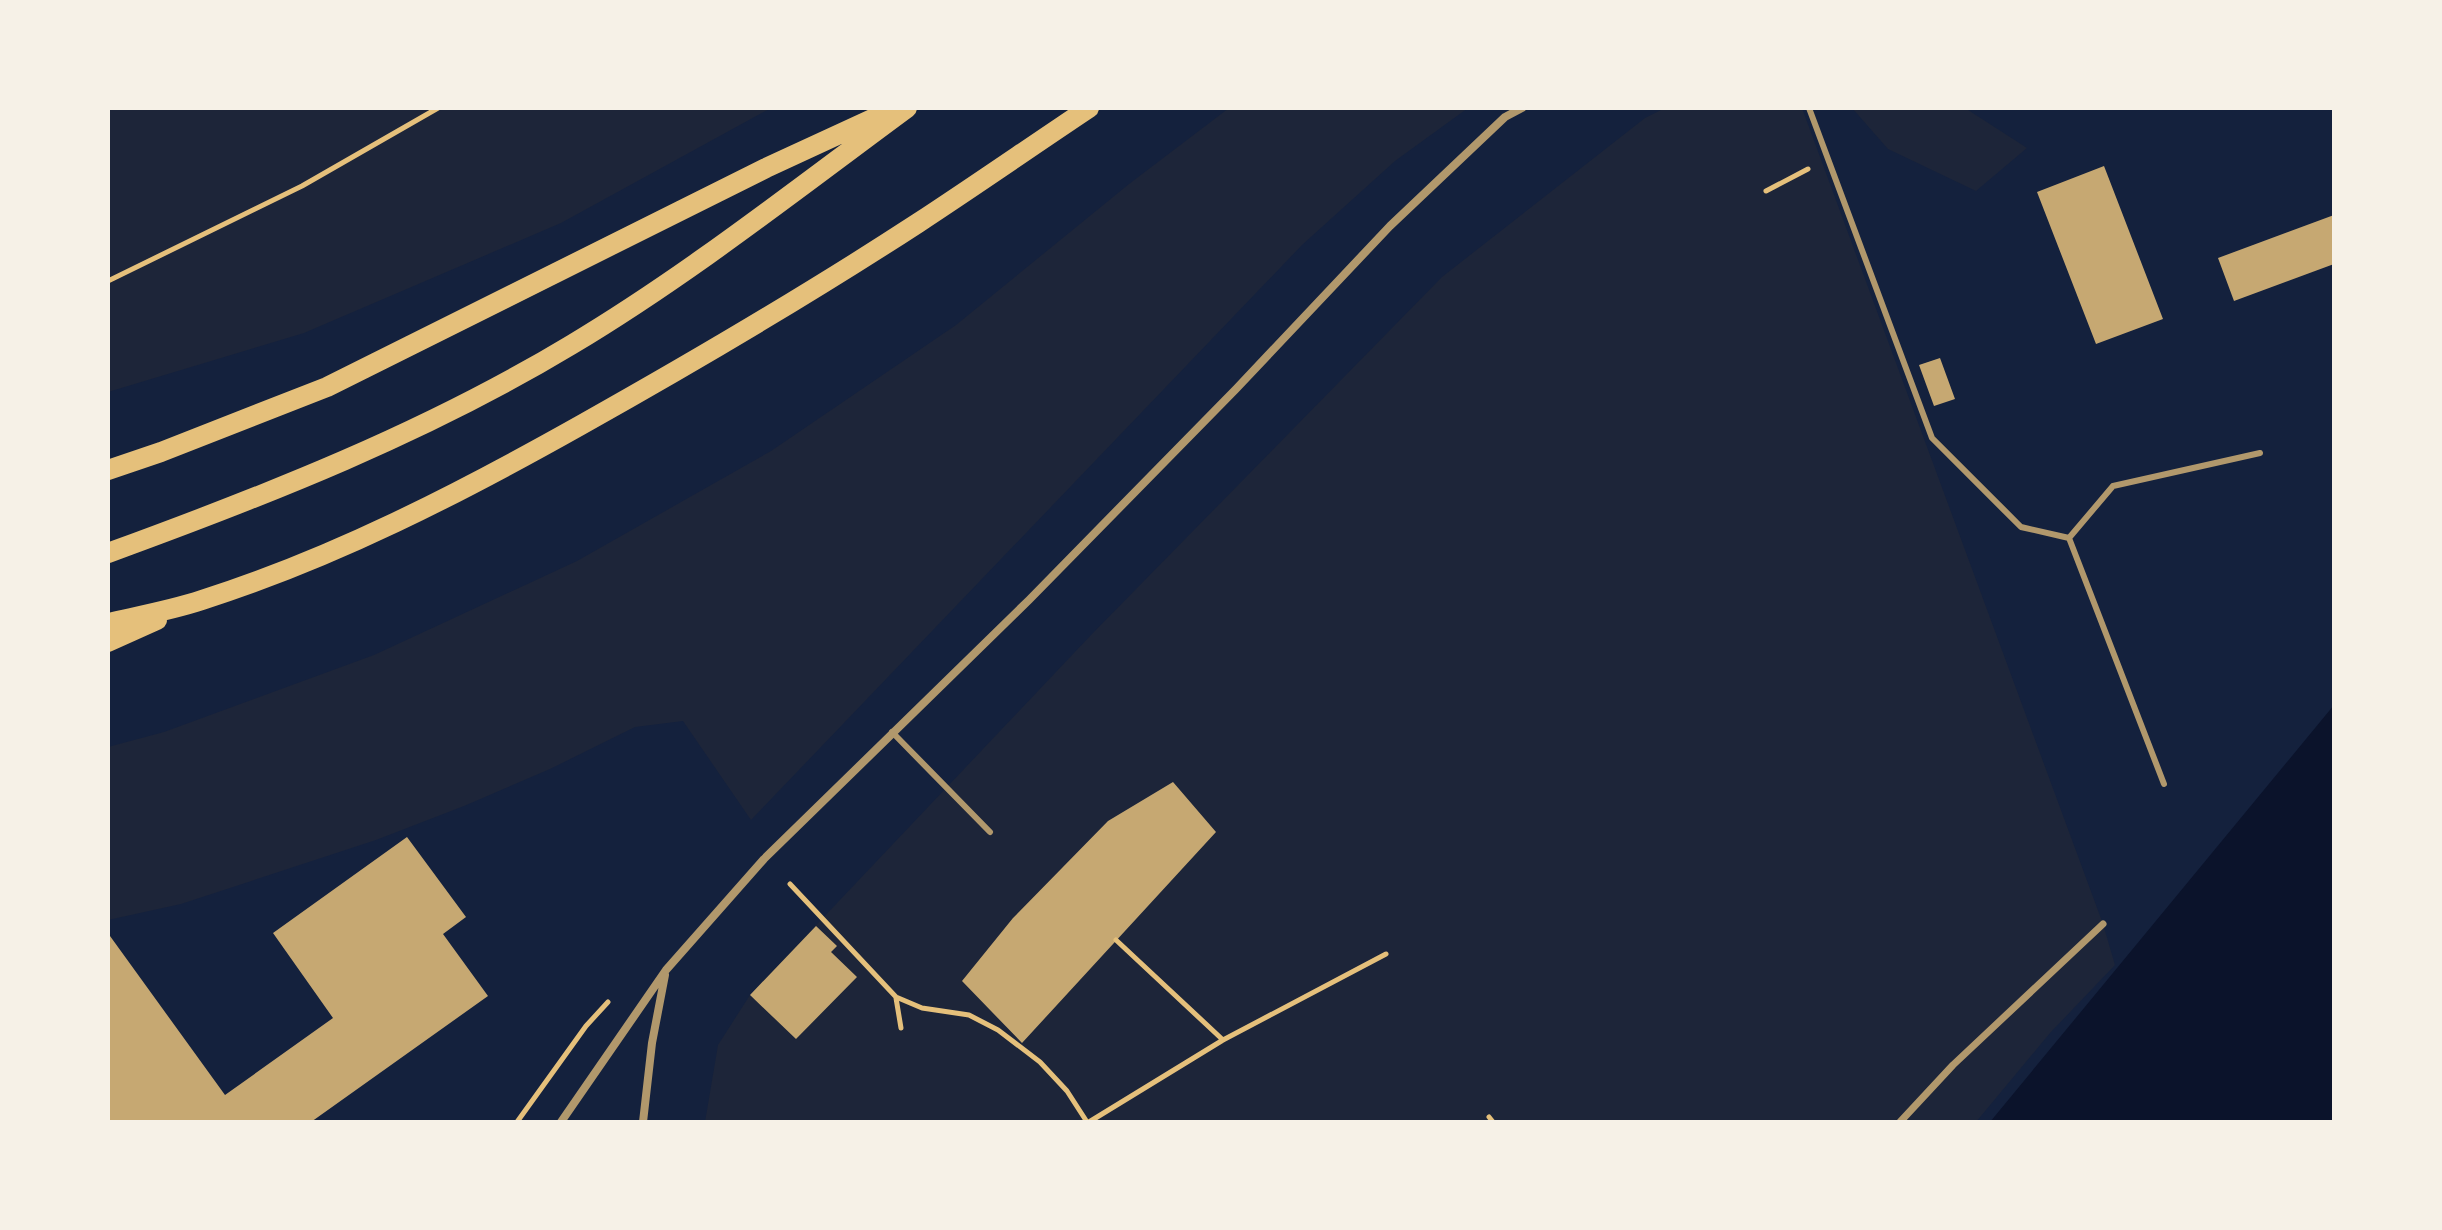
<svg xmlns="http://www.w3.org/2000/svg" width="2442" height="1230" viewBox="0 0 2442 1230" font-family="'Sofia Sans Condensed',sans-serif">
<rect width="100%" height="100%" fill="#14213d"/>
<!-- green -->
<path fill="#1d2539" d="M108,108h663l-210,115 -257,110 -196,59z
M1229,108h239l-73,53 -93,84 -551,575 -68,-99 -48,6 -85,42 -86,37 -88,34 -195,64 -73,16v-173l56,-15 210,-77 203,-94 194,-110 185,-126 173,-141z
M1665,108h137l301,816 12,41 -65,68 -74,89h-1271l13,-77 32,-50 341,-360 351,-358 203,-159z
M1852,108h113l62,40 -51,43 -88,-42z"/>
<!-- water -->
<path fill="#0b132b" d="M2334,705v417h-344z"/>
<!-- building -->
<path fill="#c6a872" d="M2104,166l59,153 -67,25 -59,-152z
M2334,215v49l-100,37 -16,-43z
M1940,358l15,41 -21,7 -15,-41z
M1173,782l43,50 -194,211 -60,-62 51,-63 95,-97z
M407,837l59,80 -23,17 45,62 -177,126h-203v-185l2,-1 115,159 108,-77 -60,-85z
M816,926l21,20 -6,6 26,25 -61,62 -46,-44z"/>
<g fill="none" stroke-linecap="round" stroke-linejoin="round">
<!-- path -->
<path stroke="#e5c07b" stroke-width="5" d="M1766,191l42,-22
M108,281l194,-95 136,-78
M790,884l106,113 26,11 47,7 29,15 42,32 27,29 20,31
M1116,940l107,100
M896,998l5,30
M1489,1117l4,5
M517,1122l69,-96 22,-24
M1089,1122l134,-82 163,-86"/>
<!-- service -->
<path stroke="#b1986c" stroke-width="6" d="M1809,108l123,330 89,89 48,11 95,246
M2069,538l44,-52 147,-33
M892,732l98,100"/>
<!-- pedestrian -->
<path stroke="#b1986c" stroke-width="7" d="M1900,1122l53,-57 150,-141"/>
<!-- minor -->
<path stroke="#b1986c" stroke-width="8" d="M561,1122l105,-152 98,-111 265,-259 207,-211 154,-163 115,-109 17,-9
M643,1122l9,-79 13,-68"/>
<!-- primary -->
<path stroke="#e5c07b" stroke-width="20" d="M108,470l53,-18 166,-65 439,-219 119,-55
M108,553c159,-58 317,-120 463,-208 117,-70 226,-156 336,-237
M108,623c31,-7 64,-13 94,-23 132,-42 258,-107 379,-175 114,-64 228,-131 337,-202 58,-38 114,-77 171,-115
M108,642l49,-22"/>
</g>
<!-- border -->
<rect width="2442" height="1230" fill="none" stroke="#f6f1e7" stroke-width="220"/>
</svg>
